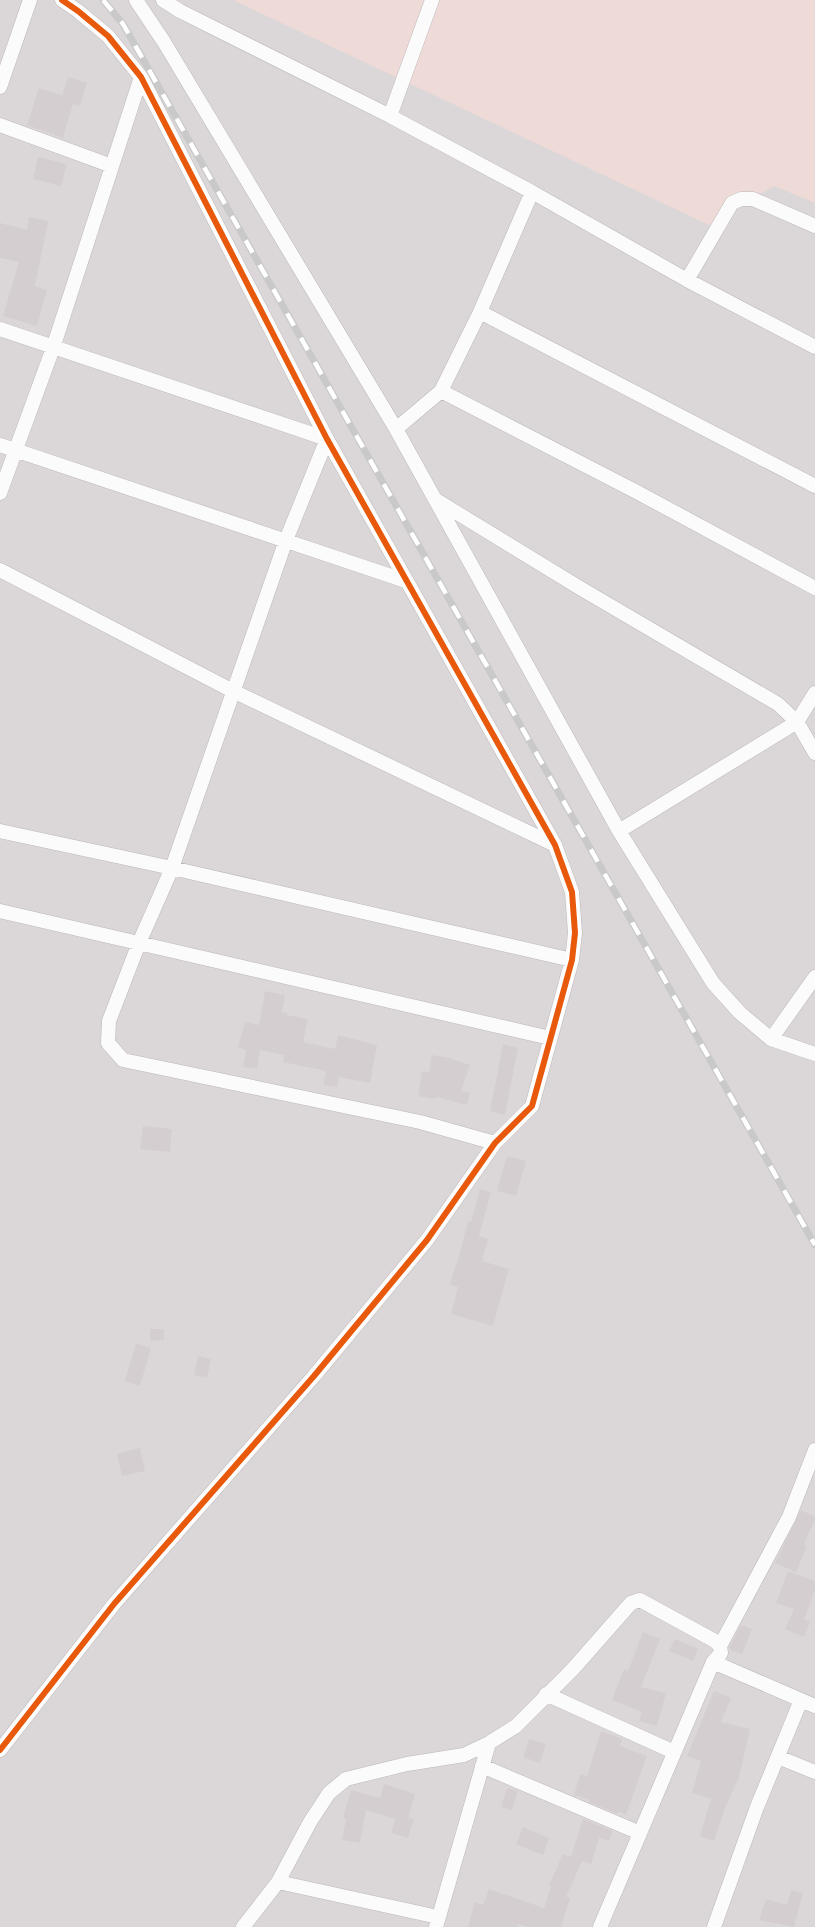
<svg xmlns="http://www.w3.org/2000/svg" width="815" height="1927" viewBox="0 0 815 1927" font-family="'Varela Round',sans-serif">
<rect width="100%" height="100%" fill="#ece5e6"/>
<!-- residential -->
<path fill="#dbd7d8" d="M0,0h815v1927h-815z"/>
<!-- farmland -->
<path fill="#eedad7" d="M233,0h582v203l-41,-17 -65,39z"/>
<!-- building -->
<path fill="#d5ced1" d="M68,77l19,6 -7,23 -7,-2 -10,34 -36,-13 12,-37 23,7z
M38,157l29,7 -6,22 -28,-7z
M29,217l19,4 -13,65 12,4 -10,36 -34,-10 16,-54 -19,-4v-35l27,7z
M265,991l20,4 -3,17 5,1v2l21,4 -5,23 32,7 3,-14 39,10 -7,38 -31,-6 -2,10 -14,-2 3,-14 -43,-9 1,-7 -24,-5 -3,19 -14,-2 3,-17 -8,-3 7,-25 14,3z
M503,1044l15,4 -13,67 -15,-4z
M432,1055l18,3 20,7 -9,26 9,2 -3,12 -31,-8 -1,2 -17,-3 4,-25 7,1z
M143,1126l29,3 -2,23 -30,-3z
M507,1156l19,5 -10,35 -19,-5z
M480,1189l11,3 -12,44 9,3 -6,22 27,8 -16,57 -42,-12 7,-27 -8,-2 5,-19 1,1 12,-46 3,1z
M150,1329h14v11l-14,1z
M136,1343l15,5 -11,38 -15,-5z
M198,1356l13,3 -4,19 -13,-3z
M140,1448l5,23 -23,5 -5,-22z
M801,1510l14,7v2l-11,25 3,2 -11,26 -21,-9z
M788,1571l27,10v8l-11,30 6,3 -6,15 -19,-8 9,-20 -18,-6z
M741,1625l11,4 -10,26 -12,-5 -1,-2z
M643,1632l17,7 -19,48 25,6 -9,33 -18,-5 3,-9 -30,-12 12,-31 4,2z
M675,1639l23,10 -5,12 -24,-10z
M714,1691l17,7 -10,24 29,7 -11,48 -14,31 -11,33 -14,-5 11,-37 -19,-6 9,-32 -14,-5z
M601,1731l21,8 -2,7 27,10 -21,59 -7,-3 -1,2 -29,-12v-2l-15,-5 6,-21 7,2z
M529,1739l17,5 -6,19 -17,-6z
M384,1784l31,10 -7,24 6,1 -6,19 -17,-5 4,-14 -29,-9 -6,33 -18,-3 4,-21 -3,-1 8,-28 29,8z
M507,1788l11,3 -6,19 -11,-3z
M583,1819l30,12 -4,10 -10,-3 -8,26 -9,-3 -16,36 4,1 -9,29h-33l-10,-3 -1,3h-49l7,-25 8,3 6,-16 55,19 7,-22 -2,-1 14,-31 8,3z
M523,1827l26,11 -6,17 -27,-11z
M791,1890l12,3 -9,34 -35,-7 7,-21 21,6z"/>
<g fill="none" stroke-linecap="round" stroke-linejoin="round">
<defs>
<path id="street" d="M136,0l28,42 232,387 223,402 94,152 27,30 31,26 44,15
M163,0l17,11 210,105 142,76 155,88 128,67
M0,87l30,-87
M390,116l42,-116
M0,125l112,41
M687,280l45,-77 9,-4h12l62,27
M480,312l335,174
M0,329l327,110 -41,101 -114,328 -33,75 -30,78 -1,22 15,17 297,62 75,21
M441,391l194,100 180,97
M396,429l45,-38 39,-79 52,-120
M0,445l406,136
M0,493l53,-145 88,-271
M436,500l144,88 198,116 19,18 18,31
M0,570l233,121 322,154
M0,831l172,37 400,92
M619,831l178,-109 18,-29
M0,911l550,127
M771,1039l44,-62
M720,1646l69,-129 26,-67
M713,1662l102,44
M546,1694l128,58
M0,1750l114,-146 200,-228 113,-136 68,-97 37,-37 40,-146 3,-27 -3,-41 -17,-47 -228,-406 -186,-362 -33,-41 -30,-25 -16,-11
M778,1757l37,15
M482,1766l158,67
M278,1882l160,35
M243,1927l35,-45 32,-60 19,-29 17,-14 61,-15 57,-9 25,-12 27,-17 56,-56 59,-67 9,-3 75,41 5,5 1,7 -8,9 -113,265
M436,1927l53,-184
M714,1927l43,-120 44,-107"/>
</defs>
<!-- street casing -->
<use href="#street" stroke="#bcb8b9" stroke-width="15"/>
<!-- street -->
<use href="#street" stroke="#fcfbfb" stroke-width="14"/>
<defs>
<path id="rail" d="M103,0l20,24 692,1221"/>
</defs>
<!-- rail casing -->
<use href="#rail" stroke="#cac9c9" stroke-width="7"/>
<!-- rail -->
<use href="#rail" stroke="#fff" stroke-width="4.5" stroke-dasharray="14" stroke-linecap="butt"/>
<defs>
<path id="cycleway" d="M0,1750l114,-146 200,-228 113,-136 68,-97 37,-37 40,-146 3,-27 -3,-41 -17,-47 -228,-406 -186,-362 -33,-41 -30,-25 -16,-11"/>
</defs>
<!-- cycleway casing -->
<use href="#cycleway" stroke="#fff" stroke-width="10"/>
<!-- cycleway -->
<use href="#cycleway" stroke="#e8590c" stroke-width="6"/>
</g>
</svg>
